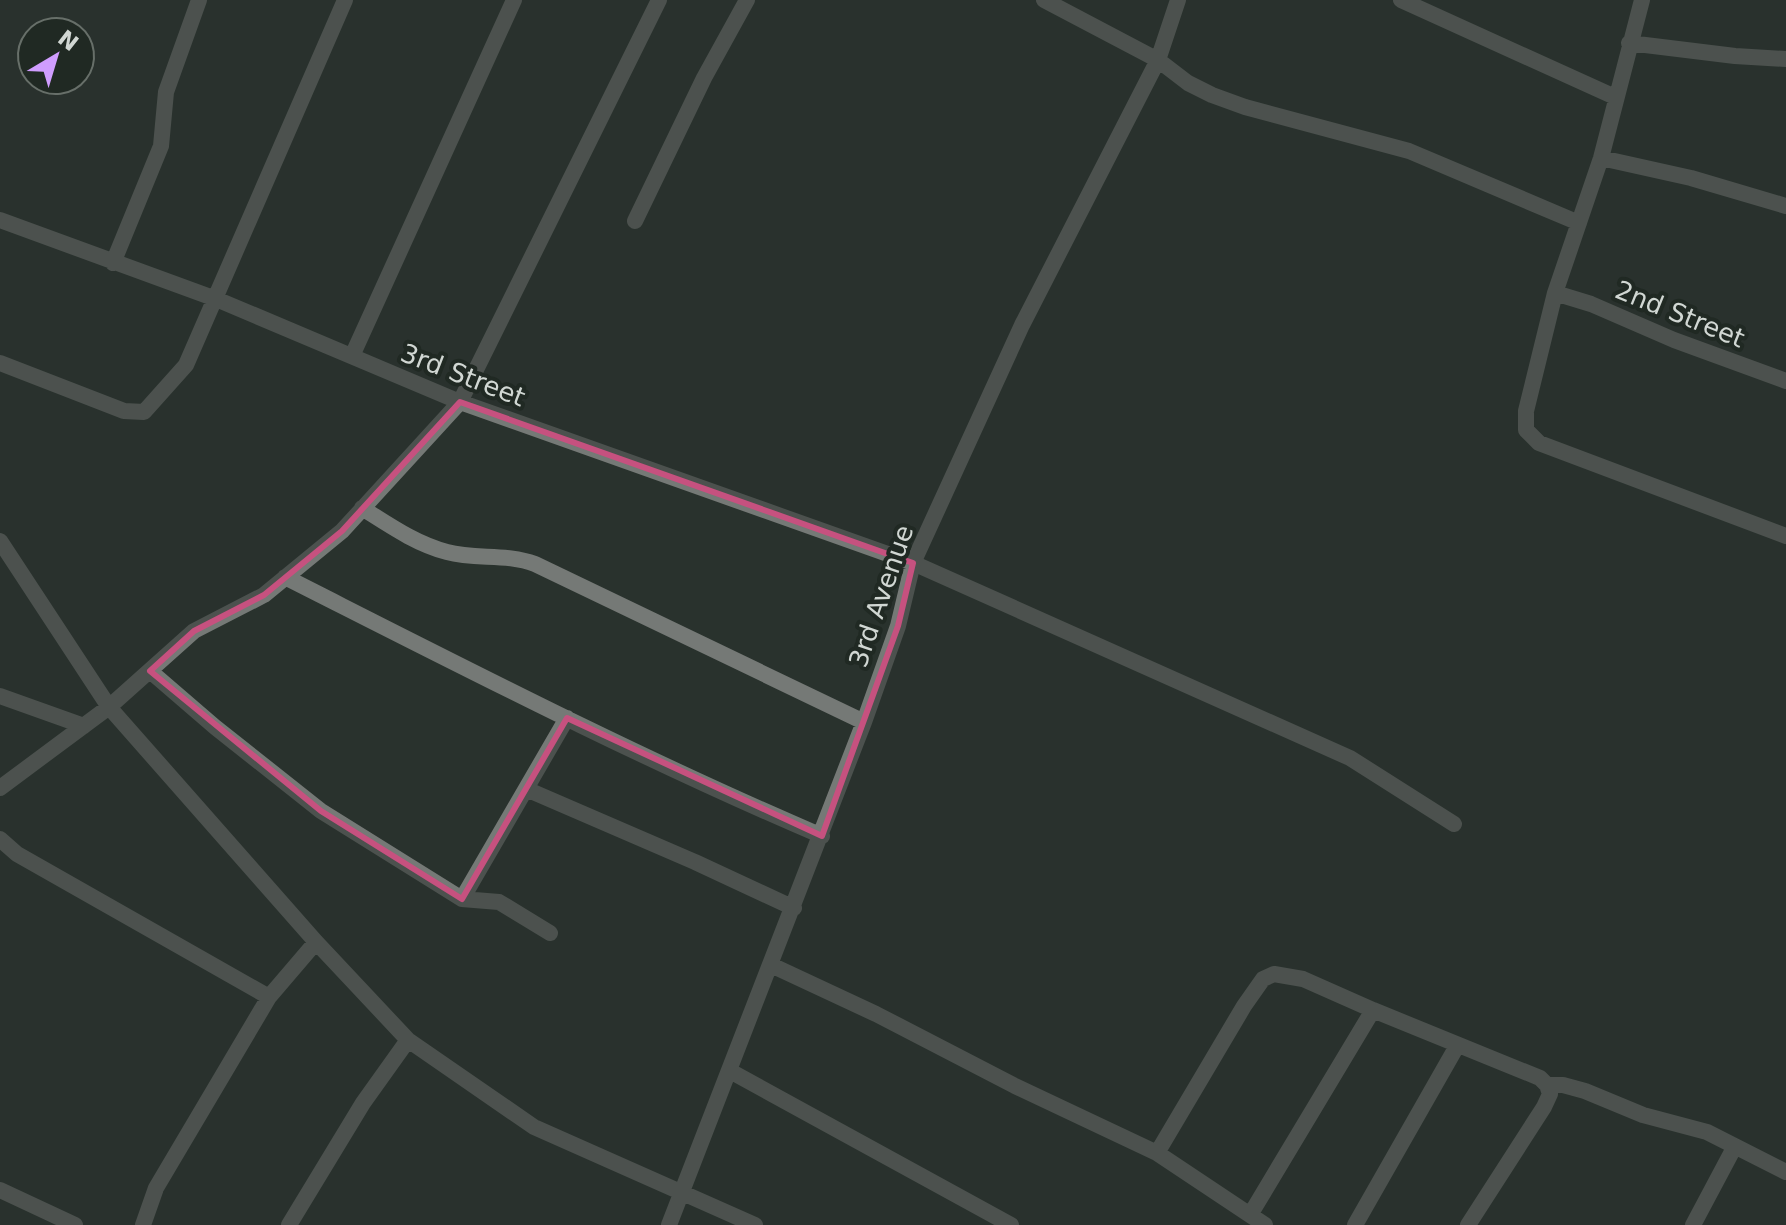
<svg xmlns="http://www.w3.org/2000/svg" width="1786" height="1225" viewBox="0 0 1786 1225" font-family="'DejaVu Sans',sans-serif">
<rect width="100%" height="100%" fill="#29322d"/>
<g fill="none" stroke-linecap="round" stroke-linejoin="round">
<!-- lane -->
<path stroke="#757976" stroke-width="16" d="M913,563l437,195 104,66"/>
<!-- street -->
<path stroke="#757976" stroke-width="16" d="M1044,0l114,60 30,23 24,12 33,12 164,44 170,72
M1401,0l214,97
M1642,0l-41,158 -46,135 -29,118v19l13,13 247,93
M1629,43l106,13 51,3
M1601,158l90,20 95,28
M0,220l216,79 244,103 453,161
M635,221l69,-143 43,-78
M113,263l48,-117 5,-54 33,-92
M1555,293l36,11 83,36 112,41
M352,356l162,-356
M0,363l124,48 20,1 42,-47 159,-365
M362,508c27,17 54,36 85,44 29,8 59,1 88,12l329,158
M0,541l109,166 207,235 92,98 126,87 221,98
M285,577c178,90 354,181 537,259
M150,671l65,56 106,84 141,88 37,3 51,31
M0,696l84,30
M0,788l109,-81 85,-76 70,-36 78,-64 118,-129 199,-402
M526,789l169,73 99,46
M0,839l17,15 252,143
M462,899l105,-181
M771,965l105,49 139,72 142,67 108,72
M730,1071l281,154
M1547,1085h16l22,6 58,24 64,17 79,40
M1157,1153l87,-147 19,-27 11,-5 29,5 70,31 167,68 7,7 3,9 -6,13 -76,118
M0,1190l75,35
M1250,1215l123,-205
M143,1225l13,-37 113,-191 47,-55
M289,1225l74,-122 45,-63
M669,1225l195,-503 34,-96 15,-63 109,-238 136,-265 20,-60
M1355,1225l102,-179
M1693,1225l42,-79"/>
</g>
<!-- marked area -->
<path d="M0 0H1786V1225H0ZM460,402l453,161 -15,63 -76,210 -255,-118 -105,181 -141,-88 -171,-140 44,-40 70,-36 78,-64z" fill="#29322d" fill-opacity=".55" fill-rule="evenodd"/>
<path fill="none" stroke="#c6517f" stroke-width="6" stroke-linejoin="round" d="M460,402l453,161 -15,63 -76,210 -255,-118 -105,181 -141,-88 -171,-140 44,-40 70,-36 78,-64z"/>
<g text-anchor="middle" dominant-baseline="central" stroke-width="8" stroke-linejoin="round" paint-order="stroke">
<!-- street labels -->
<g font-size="26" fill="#d1d7d3" stroke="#202923">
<text transform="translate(1680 314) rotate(22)">2nd Street</text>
<text transform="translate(463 375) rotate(21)">3rd Street</text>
<text transform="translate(881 596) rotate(-71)">3rd Avenue</text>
</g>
</g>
<!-- north arrow -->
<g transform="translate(56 56) rotate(38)"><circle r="38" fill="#202923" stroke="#676f69" stroke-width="2"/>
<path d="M0-6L14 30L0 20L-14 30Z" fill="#d09dff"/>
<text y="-12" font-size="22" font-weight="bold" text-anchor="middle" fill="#d1d7d3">N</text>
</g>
</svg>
